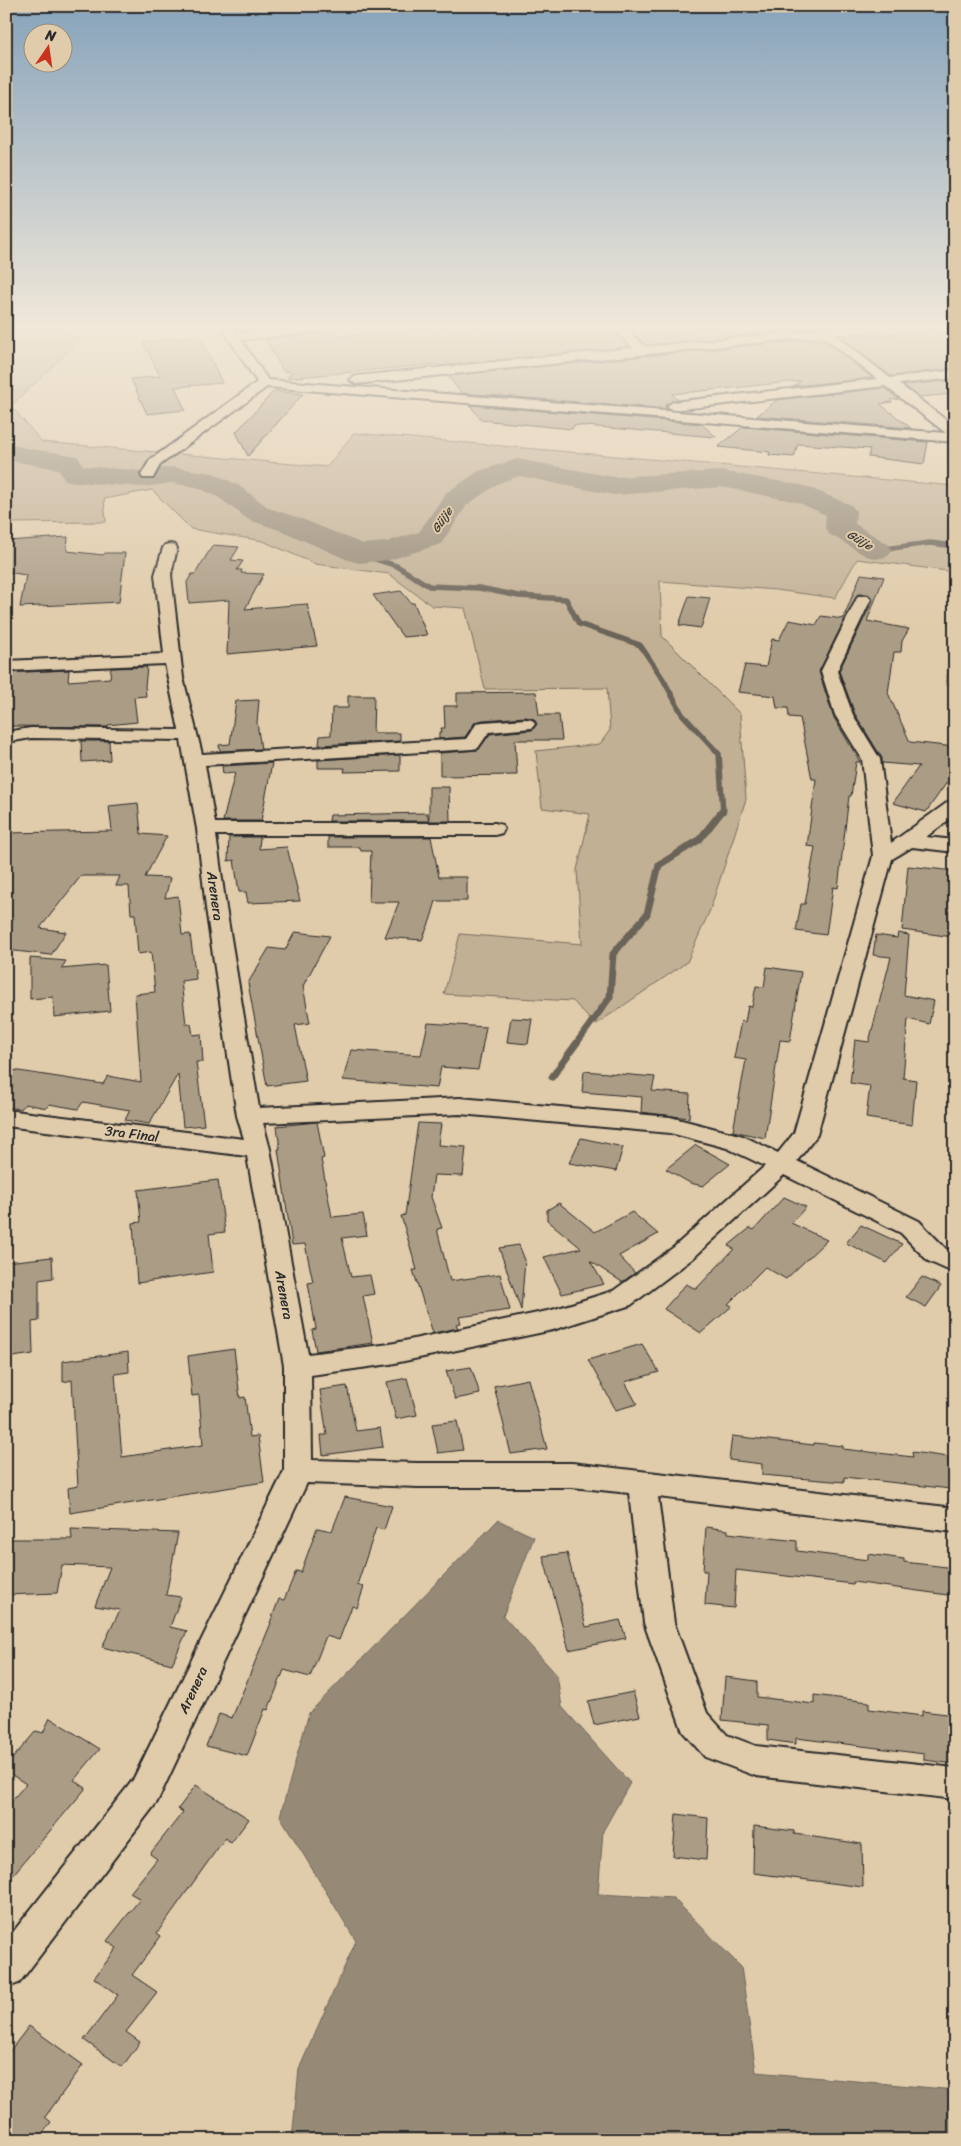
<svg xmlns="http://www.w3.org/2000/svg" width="961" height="2146" viewBox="0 0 961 2146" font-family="Sriracha,sans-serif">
<rect width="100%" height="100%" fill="#e0cbaa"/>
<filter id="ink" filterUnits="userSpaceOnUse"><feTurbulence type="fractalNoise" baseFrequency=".02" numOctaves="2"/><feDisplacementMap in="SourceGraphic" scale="10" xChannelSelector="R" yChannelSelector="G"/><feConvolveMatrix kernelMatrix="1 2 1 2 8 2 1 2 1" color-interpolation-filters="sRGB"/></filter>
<g filter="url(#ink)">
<!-- green -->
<path fill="#c2b095" stroke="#766e60" d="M6,328h55l18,13 -68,65 31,36 285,25 27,-34 601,53v86l-98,-13 -22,39 -59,-8 -116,-9 2,55 78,78 6,85 -36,111 -23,52 -92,63 -22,-24 -129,-7 16,-60 122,10 -5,-74 13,-56 -48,-6 -6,-57 64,-7 10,-14 -3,-42 -122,1 -20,-81 -33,-2 -43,-32 -74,-10 -52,-23 -72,-12 -39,-39 -48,9 2,23 -100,1z
M955,614v74l-9,-3z"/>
<!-- water -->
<path fill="#968a77" stroke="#6b6459" d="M498,1520l36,17 -31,79 54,59 5,32 68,76 -27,48 -5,63 75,4 68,69 15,105 199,18v50h-663l7,-71 57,-128 -76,-125 29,-103z"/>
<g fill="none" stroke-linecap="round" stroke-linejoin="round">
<!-- stream-far1 -->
<path stroke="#6b6459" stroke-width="5.5" d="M877,550l53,-7 25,3
M359,554l38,12 32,20 50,2 40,8 47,3 13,25 61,21 23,34 19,35 37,40 4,58"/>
<!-- stream -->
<path stroke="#6b6459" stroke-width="7" d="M552,1077l58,-80 3,-43 34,-40 12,-49 40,-25 24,-30"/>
<!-- river -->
<path fill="#968a77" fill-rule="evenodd" d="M6,443l19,5 52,8 7,10 60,5 27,-4 42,6 25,12 31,23 33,11 61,25 23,-2 33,-10 27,-39 33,-22 38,-12 97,18 108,-6 83,15 46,19 5,6 -1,13 33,20 4,6 -4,6 -11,3 -11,-3 -37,-22 -4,-6 1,-13 -29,-13 -75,-15 -108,8 -95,-19 -20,7 -32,22 -26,39 -52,16 -30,3 -11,-3 -66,-29 -33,-11 -31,-23 -22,-10 -25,-4 -27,4 -69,-5 -10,-2 -7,-11 -52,-9z"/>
</g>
<!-- building -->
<path fill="#ab9c85" stroke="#2b2b2b" d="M331,328h6v8l98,-8h176l18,19 -189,19 -2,-2 -151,14 5,-6 -9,-1 -18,-32 58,-6z
M629,328h163l2,2 -148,15z
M955,328v40l-64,8 -49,-38z
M200,336l22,47 -47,4 10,23 -38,4 -16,-35 29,-3 -17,-34z
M806,340l3,1 15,-1 48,38 -78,8 7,-5 -129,13 6,6 -12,4 -1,3 4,2 -208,-16 -13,-17z
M955,380v14l-36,3 -15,-12z
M884,388l15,11 -9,1 2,2 -12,2 31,24 -154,-12 20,-16z
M274,391l29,3 -55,62 -12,-24z
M470,405l232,19 14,13 -142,-12 -2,4 -91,-9z
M743,427l184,15h1l-4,22 -56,-7 2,-8 -42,-3 -30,-2 -4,13 -25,-2 1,-3 -52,-5z
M68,537l-1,14 36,4 2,-2h20l-6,49 -99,5 6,-32 -20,-3v-31z
M213,545l26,2 -8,13 12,1 -6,9h5l-1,3 23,1 -19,35 62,-5 10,42 -90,8 2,-54 -40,3 -2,-21 5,-8h3z
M861,574l23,3 -17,44 42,8 -7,12 -1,11h-7l-6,41 22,49 45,5v24l-29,41 -33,-9 26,-37 -37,-3v-5l-27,-44 -16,-43 34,-71 -5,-6h-10l-39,78 14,44 27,46h-4l-5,34h-2l-11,92 -5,-1 -7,48 -30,-4 5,-27h4l10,-57 -8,-1 9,-67h-4l-12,-61 -11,-1 -1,-9h-11l-2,-12 -37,-4 7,-27 21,2 6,-28 7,1 10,-20 27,5 5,-9 22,3z
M401,591l10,12h3l13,32 -24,2 -30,-42z
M689,596l21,2 -9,30 -22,-3z
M147,667l-2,19 1,10 -12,1 3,25 -29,3v2l-102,-1v-53l63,-3 -1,11 42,-3 1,-10z
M536,692l3,23h20l3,25h-47l2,35 -77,1v-23l38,-3 12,-16 42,-4 5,-6 -3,-5 -8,-2 -43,3 -8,2 -10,15 -26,2v-7h3l-1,-4h4l-1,-22h13v-13z
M348,696h26l-1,37h27v8l-81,4 1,-9 11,-1 1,-27h16z
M259,700l-2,23 4,26 -41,2 -1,-6 11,-1 6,-43z
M81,741h28l1,19 -28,2z
M400,755v16l-56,1 1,-4h-27v-8z
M272,763l-11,58h-38l12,-48 -12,1 -1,-8z
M429,787h20l1,34h-21z
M138,803l3,31 26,2 -22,41 25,1 -5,20 13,-2 4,39 8,-1 6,45 -15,2 5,43h5l2,11 8,-1 2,28h-7l8,63 -21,2 -5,-53 -29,50 -24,-4 5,-10 -47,-8 -5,7 -29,-5 -2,4 -22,-4 -4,5 -15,-2v-38l97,15 5,-8 33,6 -6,-88 20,-2 -4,-40 -13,2 -3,-40h-4l-2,-28h-13l4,-10h-39l-41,52 26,4 -15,23 -45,-5v-117l106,-2 -3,-25z
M427,813l2,8h-100l1,-6z
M229,837h31l-1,12 28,-2 13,54 -52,2 -2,-11h-7l-5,-32 -6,1z
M328,837h103l8,40h28v24h-31l-6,20 -8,19 -37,-3 14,-35h-30l2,-51h-10l-1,-4h-32z
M908,866l47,5 -2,66 -51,-7z
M295,932l35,4 -27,50 7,37 -15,2 11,56 -39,5 -19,-103 21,-35 16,2z
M898,933l11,2 -5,60 30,6 -5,23 -21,-5 -5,59 13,2 -4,45 -46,-7 4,-32 -20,-3 5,-43 14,2 22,-85 -18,-2 3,-20 21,3z
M30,958l36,3 -5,8 45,-4 4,46 -56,6 -1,-20 -23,2z
M767,967l34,5 -11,69 -10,-1 -15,98 -32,-7 13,-71 -12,-2 7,-37 4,1 3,-16 4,1 4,-21 8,1z
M511,1018l21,1 -4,25 -21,-2z
M428,1023l58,4 -8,43 -37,-3 -4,21 -94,-8 8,-30 70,5z
M584,1071l71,6 -3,14 38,3 -1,24 -48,-6 1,-15 -60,-5z
M317,1122l7,36 -3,1 11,58 31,-3 4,21 -25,3 9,39 19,-2 4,19 -11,2 10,47 -57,8 -4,-21 4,-1 -8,-46 5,-1 -8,-38 -13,1 -14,-96h2l-3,-23z
M418,1123l23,1 -3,21 28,2 -3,29 -29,-1 -3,22 11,31 -5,1 13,52 50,-7 10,36 -51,7 2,6 -5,1 2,4 -25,5 -20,-63h4l-16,-54 4,-1z
M581,1138l42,9 -7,24 -47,-8z
M696,1145l34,19 -27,22 -13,-3 -24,-14z
M218,1180l7,52 -16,2 4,38 -76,11 -4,-60 8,-1 -3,-32z
M784,1197l22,10 -15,16 36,17 -41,39 -21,-12 -37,37 4,2 -31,27 -37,-24 22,-25 10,5 38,-40 -6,-3 22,-18 4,2z
M559,1203l36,29 37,-20 26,22 -39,22 16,17 -13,9 -32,-21 14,23 -42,10 -18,-37 37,-9 -34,-28v-10z
M861,1225l41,19 -15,19 -41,-20z
M519,1245l6,15 -4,50 -22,-62z
M52,1257l1,21 -14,2v41l-7,1 1,32 -27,4v-96z
M922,1277l19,9 -15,21 -20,-10z
M642,1344l17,28 -34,10 12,22 -21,6 -28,-50z
M234,1349l6,49 5,-1 5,40 8,-1 6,46 -194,31 -2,-25 10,-2 -6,-106 -9,2v-21l65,-9 1,20 -14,2 7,83 81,-12 -4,-50 -7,1 -4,-40z
M471,1367l9,27 -25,5 -9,-28z
M407,1378l10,37 -21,4 -9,-37z
M528,1379l19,70 -36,5 -17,-68z
M347,1386l9,45 24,-3 3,19 -60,8 -2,-20h6l-7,-45z
M457,1421l6,29 -25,3 -6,-29z
M732,1436l82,9v-2l29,3v3l70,8 -1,-5 36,5 3,32 -107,-12v5l-82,-7v-11l-33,-4z
M345,1497l47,9 -8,24 -8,-2 -19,57 7,2 -7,21 -5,-2 -13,34 -13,-4 -16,41 -26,-7 -16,40 -3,-1 -18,47 -41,-10 13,-32 13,4 39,-95h-1l9,-24 5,1 12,-29 5,1 16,-44 15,3z
M706,1527l22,3v3l69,8v10l71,9v-6l36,5v3l51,6v28l-102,-14v2l-117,-14 -2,38 -29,-3 2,-34h-4z
M71,1529l107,4 -12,62 15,2 -11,30 17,4 -15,33 -70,-17 18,-37 -25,-4 15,-39 -48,-2 -5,28 -51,2v-56h66z
M567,1553l19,74 34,-7 6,18 -57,12 -26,-94z
M725,1677l32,4v16l57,7v-9l55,7v7l53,7v-5l33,4v49l-31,-4v-6l-54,-7 -74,-9v6l-28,-4v-15l-46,-5z
M633,1692l7,24 -46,9 -6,-24z
M50,1718l50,31 -26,31 12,8 -80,95v-76l20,-23 -20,-13v-5l30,-35 7,2z
M196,1785l53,34 -18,24 -6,-5 -68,95 4,3 -29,39 25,17 -31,40 14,10 -18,25 -38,-27 34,-45 -24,-17 23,-30 -10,-7 33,-42 -10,-6 27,-34 -7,-5 33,-42 -5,-3z
M676,1814l32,4 -2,42 -33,-4z
M754,1826l40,5v3l68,10 1,43 -110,-14z
M29,2026l54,39 -38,52 6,5 -13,18h-32v-84z"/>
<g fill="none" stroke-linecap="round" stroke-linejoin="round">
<defs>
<path id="street" d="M222,328h12l3,5 48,-5h44l-6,3 -82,9 27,40 678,53 -61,-47 -212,24 -6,-4 6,-4 204,-23 -55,-43 -466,48 -6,-4 6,-4 277,-28 -20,-20h13l19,19 170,-17v-2h61l-6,3 -35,4 55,43 65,-8v8l-56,6 56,43v15l-688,-55 -107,78 -7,13h-10l-2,-3 9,-15 107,-78z
M170,544l5,1 2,3 -6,27 12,103 19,76 264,-15 11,-16 6,-1 43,-3 6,1 3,4 -3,4 -43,4 -11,16 -6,1 -267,16 10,58h280l7,2 2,4 -2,4 -7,2h-279l10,73 33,200 201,-10 210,19 73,19 35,17 16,-20 79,-277 -11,-97 -27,-44 -14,-44 37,-75h10l3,3 -34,72 16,44 27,44 11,84 57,-41 7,-2v15l-29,22 29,3v12l-43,-5 -20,12 -75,276 -20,26 122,60 27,28 9,4v20l-27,-12 -27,-28 -117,-58 -92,84 -61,46 -78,25 -163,34 -79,11 1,85 106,3h154l383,45v24l-297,-35 16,126 33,90 20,22 29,11 199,22v31l-199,-23 -51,-19 -22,-25 -39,-109 -15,-130 -57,-6h-154l-111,-4 -150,319 -138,181 -13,5v-47l127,-161 151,-309v-105l-37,-210 -241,-30v-16l238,29 -7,-23 -31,-208 -9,-79 -16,-89 -150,-2 -17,3 -8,4v-13l25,-4 148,2 -14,-66 -159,7v-10l158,-7 -9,-79 8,-27 2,-3zM460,1114l210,19 57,15 38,18 -91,81 -61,44 -61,19 -162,34 -82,10 -38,-205 -7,-26z"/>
</defs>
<!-- street casing -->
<use href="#street" stroke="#2b2b2b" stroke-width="4"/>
<!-- street -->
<use href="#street" fill="#e0cbaa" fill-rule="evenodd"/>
</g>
</g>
<!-- sky -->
<linearGradient id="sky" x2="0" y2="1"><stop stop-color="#87a3bb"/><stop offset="0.52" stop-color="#f1e8d9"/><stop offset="1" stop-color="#f1e8d9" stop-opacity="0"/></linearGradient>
<rect width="961" height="629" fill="url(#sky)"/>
<g text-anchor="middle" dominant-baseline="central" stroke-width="4" stroke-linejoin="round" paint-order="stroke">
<!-- far-water labels -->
<g font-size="12" font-style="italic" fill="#403e3a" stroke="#e0cbaa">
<text transform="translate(442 520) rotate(-56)">Güije</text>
<text transform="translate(860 540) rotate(31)">Güije</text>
</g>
<!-- street labels -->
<g font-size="14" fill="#2b2b2b" stroke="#e0cbaa">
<text transform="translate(215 896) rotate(82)">Arenera</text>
<text transform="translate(132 1134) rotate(7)">3ra Final</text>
<text transform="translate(284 1295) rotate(80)">Arenera</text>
<text transform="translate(193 1690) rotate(-65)">Arenera</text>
</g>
</g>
<!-- margin -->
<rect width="961" height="2146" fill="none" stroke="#e0cbaa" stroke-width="25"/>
<rect x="12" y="12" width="936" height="2121" fill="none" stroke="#2b2b2b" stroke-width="2" filter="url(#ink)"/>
<!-- north arrow -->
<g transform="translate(48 48) rotate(13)"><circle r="24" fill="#e0cbaa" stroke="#988b77"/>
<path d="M0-4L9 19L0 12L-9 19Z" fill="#c8321e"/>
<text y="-8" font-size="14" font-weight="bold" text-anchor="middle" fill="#2b2b2b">N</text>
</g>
</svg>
